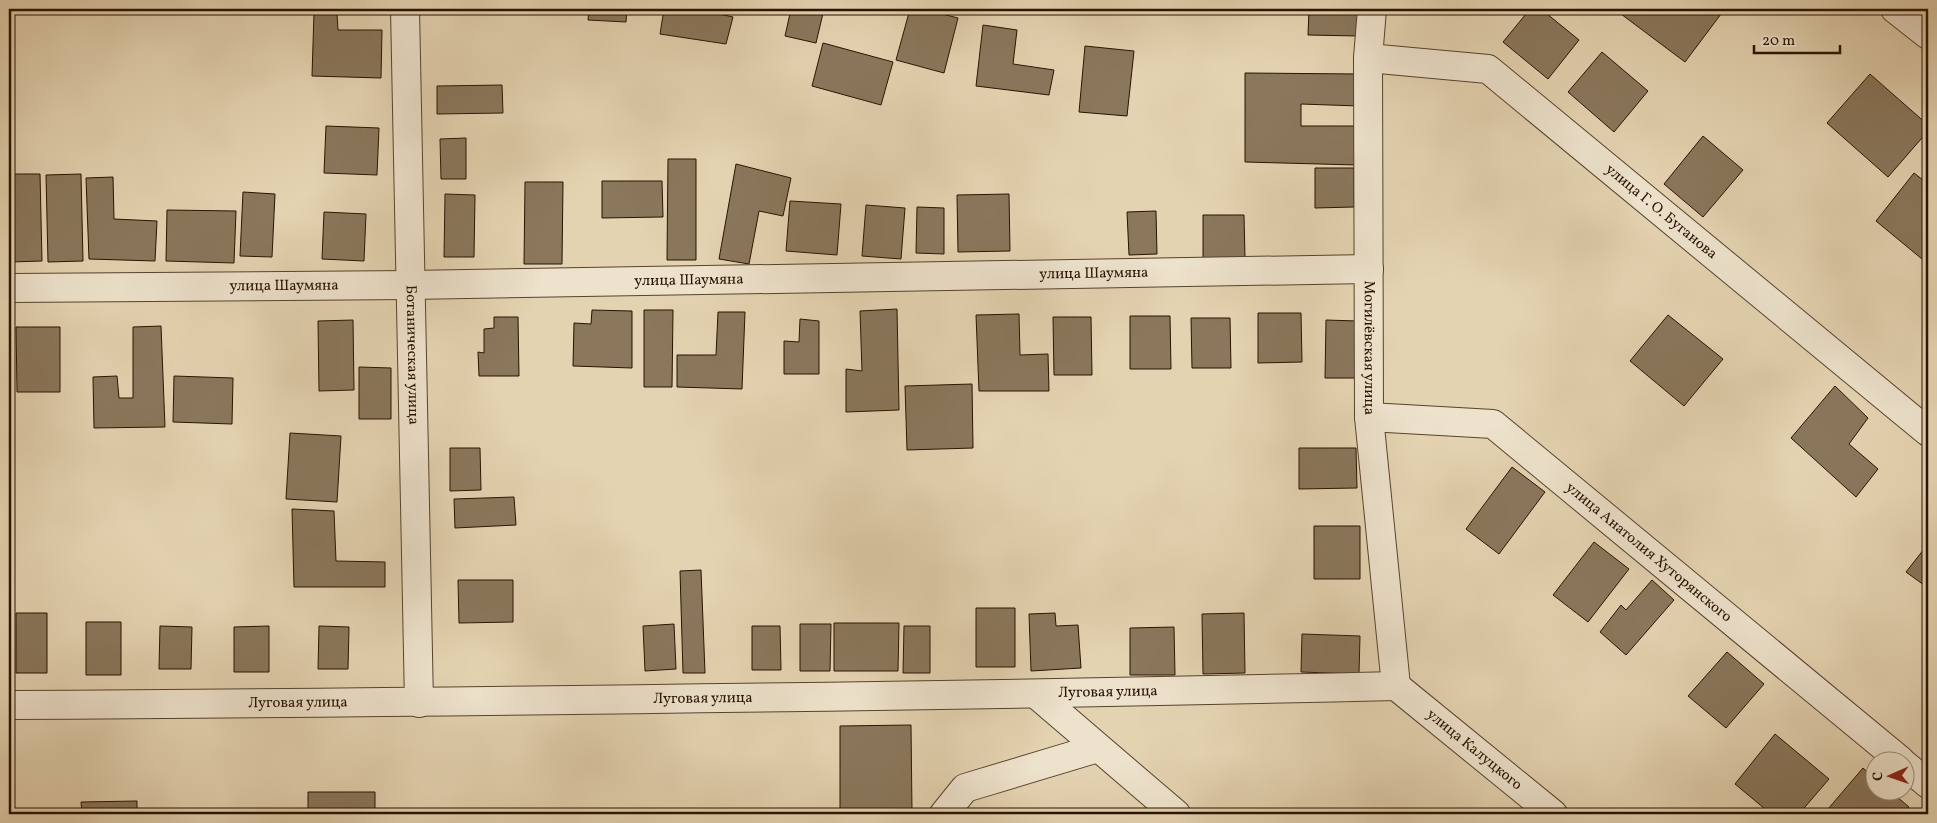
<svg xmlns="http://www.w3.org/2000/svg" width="1937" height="823" viewBox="0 0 1937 823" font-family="Vollkorn,serif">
<rect width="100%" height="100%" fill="#e4d3b1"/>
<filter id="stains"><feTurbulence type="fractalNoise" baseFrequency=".004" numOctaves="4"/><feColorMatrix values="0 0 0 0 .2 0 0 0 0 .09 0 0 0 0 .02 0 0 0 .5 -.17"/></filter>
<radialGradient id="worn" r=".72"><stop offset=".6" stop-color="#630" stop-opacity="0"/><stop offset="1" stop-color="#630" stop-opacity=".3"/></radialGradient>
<!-- building -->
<path fill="#8a775c" stroke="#281300" d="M589,9h38l-1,13 -38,-2z
M664,9h42v2l27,6 -7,27 -66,-10z
M791,9h33l-8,34 -31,-7z
M910,9h13l35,9 -14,55 -48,-13z
M1309,9h50l-1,27 -50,-1z
M1530,9h11l38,31 -31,39 -45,-37z
M1625,9h89l7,5 -36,48 -64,-48z
M314,12l23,1 1,17h44l-1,48 -69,-2z
M983,25l34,5 -4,34 41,6 -5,25 -73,-9z
M823,43l70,19 -12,43 -69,-19z
M1085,46l49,5 -7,65 -48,-4z
M1602,52l46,39 -34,41 -46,-40z
M1245,73l114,1v32l-58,-2v22h56v39l-112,-3z
M1870,74l58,51v6l-40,46 -61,-54z
M502,85l1,28 -66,1v-28z
M326,126l53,2 -2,47 -53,-2z
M1703,136l40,34 -40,47 -39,-33z
M466,138v41h-25l-1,-40z
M668,159h28v101h-29z
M736,164l55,14 -8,38 -24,-5 -10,53 -30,-5z
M1315,168h39v39l-39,1z
M1914,173l14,11v80l-52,-43z
M9,174h31l2,87 -32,1z
M81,174l2,87 -35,1 -2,-87z
M113,177l1,42 43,2 -2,40 -66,-2 -3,-81z
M602,181h60l1,36 -61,1z
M525,182h38l-1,82h-38z
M243,192l32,2 -3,63 -32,-1z
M445,194l30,1 -1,62h-30z
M1009,194l1,57 -52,1 -1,-57z
M790,201l51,3 -4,51 -51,-4z
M866,205l39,3 -4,51 -39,-3z
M917,207l27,1v46l-28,-1z
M167,210l69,1 -2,52 -68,-2z
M1156,211l1,43 -28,1 -2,-43z
M324,212l42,2 -2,47 -42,-2z
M1203,215h41l1,44 -42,1z
M897,309l2,101 -53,2v-43l16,2 -2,-60z
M592,310l40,1v57l-59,-2 1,-43 17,1z
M644,310h29l-1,77h-28z
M718,312h27l-3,77 -65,-2v-32h39z
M1258,313h43l1,49 -44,1z
M1019,314l1,41 28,-1 1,37h-70l-3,-76z
M1668,315l55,44 -39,47 -54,-45z
M1130,316h40l1,53h-41z
M9,317h2l-1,102h-1z
M494,317h24l1,59h-40l-1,-24 6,1v-24l10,-1z
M1053,317h38l1,58h-38z
M1191,318h39l1,50h-39z
M800,319l19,2v53h-35v-33l15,1z
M353,320l1,70 -35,1 -1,-70z
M1326,320l31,1 -1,57h-31z
M161,326l4,101 -71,1 -1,-51 24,-1 2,22h14v-71z
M16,327h44v65h-43z
M359,367l32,1v51h-32z
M174,376l59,2 -1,46 -59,-2z
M972,384l1,64 -66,2 -2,-64z
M1835,386l33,32 -19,26 29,25 -22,28 -65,-59z
M290,433l51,3 -4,66 -51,-3z
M450,448h30l1,42 -31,1z
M1299,448h57l1,40 -58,1z
M1512,467l33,25 -46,62 -33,-25z
M514,497l2,28 -61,3 -1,-29z
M292,509l42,2 2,50 49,1v25h-91z
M1314,526h46v53h-46z
M1594,542l35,27 -41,53 -35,-27z
M1928,544v44l-22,-16z
M701,570l4,103h-22l-3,-102z
M458,580h55v42l-54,1z
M1652,580l22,20 -48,55 -26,-23 21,-27 5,5z
M9,593h2l1,30h-3z
M976,608h39v59h-39z
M16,613h31v60h-31z
M1055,613l1,13 22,-1 3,43 -50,3 -2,-57z
M1244,613l1,60 -42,1 -1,-60z
M86,622h35v53h-35z
M834,623h65l-1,48h-64z
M674,624l2,45 -31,2 -2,-45z
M800,624h31l-1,47h-30z
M160,626l32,1 -1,42h-32z
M269,626v46h-35v-45z
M319,626l30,1 -1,42h-30z
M752,626h28l1,44h-29z
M904,626h26v47h-27z
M1174,627l1,48h-45v-47z
M1302,634l58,2 -1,38 -58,-2z
M1727,652l37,32 -38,44 -38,-32z
M911,725l1,87h-72v-86z
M1775,734l54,45 -30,35h-28l-36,-30z
M1863,768l11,10v12h15l20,17 -6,7h-69l-6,-5z
M308,792h67v22h-67z
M137,801v13h-55l-1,-12z
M490,809v5h-53v-4z"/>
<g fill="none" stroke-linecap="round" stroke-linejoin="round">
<defs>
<g id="minor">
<path id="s1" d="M405,9l14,694"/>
<path id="s2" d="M1372,9l-4,49 1,359 27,269"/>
<path d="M1895,9l33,26"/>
<path id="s3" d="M1368,58l120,11 440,363"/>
<path id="s4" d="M9,288l401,-3 959,-16"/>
<path id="s5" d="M1369,417l124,7 407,336"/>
<path id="s6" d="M1396,686l157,128"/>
<path d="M1036,694l140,120"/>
<path id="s7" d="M9,705c462,-3 924,-8 1387,-19"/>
<path d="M1904,764l24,20"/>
<path d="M944,814l21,-26 133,-40"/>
</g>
</defs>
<!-- minor casing -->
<use href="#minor" stroke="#57432c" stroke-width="30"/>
<!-- minor -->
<use href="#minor" stroke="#ede2cc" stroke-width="28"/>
</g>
<g text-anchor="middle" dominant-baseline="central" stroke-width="4" stroke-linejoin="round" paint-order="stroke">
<!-- street labels -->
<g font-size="15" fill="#281300" stroke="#ede2cc">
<text stroke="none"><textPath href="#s3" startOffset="345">улица Г. О. Буганова</textPath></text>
<text stroke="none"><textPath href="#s4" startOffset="1085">улица Шаумяна</textPath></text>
<text stroke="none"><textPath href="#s4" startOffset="680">улица Шаумяна</textPath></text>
<text stroke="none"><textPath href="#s4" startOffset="275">улица Шаумяна</textPath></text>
<text stroke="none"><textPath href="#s2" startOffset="339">Могилёвская улица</textPath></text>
<text stroke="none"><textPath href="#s1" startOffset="346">Ботаническая улица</textPath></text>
<text stroke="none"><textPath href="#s5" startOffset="326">улица Анатолия Хуторянского</textPath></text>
<text stroke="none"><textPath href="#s7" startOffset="1099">Луговая улица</textPath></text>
<text stroke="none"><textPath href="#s7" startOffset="694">Луговая улица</textPath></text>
<text stroke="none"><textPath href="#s7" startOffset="289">Луговая улица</textPath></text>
<text stroke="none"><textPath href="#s6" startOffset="101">улица Калуцкого</textPath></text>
</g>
</g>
<!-- margin -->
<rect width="1937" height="823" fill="none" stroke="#e4d3b1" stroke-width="30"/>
<rect x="10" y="10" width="1917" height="803" fill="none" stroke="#281300" stroke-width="2.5"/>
<rect x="15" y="15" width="1907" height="793" fill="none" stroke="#281300"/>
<!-- north arrow -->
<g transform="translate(1890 776) rotate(268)"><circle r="24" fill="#ede2cc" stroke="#9e8f7a"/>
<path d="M0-4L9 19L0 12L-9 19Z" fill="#8f2418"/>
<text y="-8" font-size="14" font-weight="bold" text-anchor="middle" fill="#281300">С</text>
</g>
<!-- scale -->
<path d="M1754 45v8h86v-8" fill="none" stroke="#281300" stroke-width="2.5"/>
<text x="1762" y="45" font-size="15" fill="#281300" stroke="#ede2cc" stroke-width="4" paint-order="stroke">20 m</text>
<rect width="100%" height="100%" filter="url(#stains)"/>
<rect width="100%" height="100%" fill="url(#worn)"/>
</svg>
